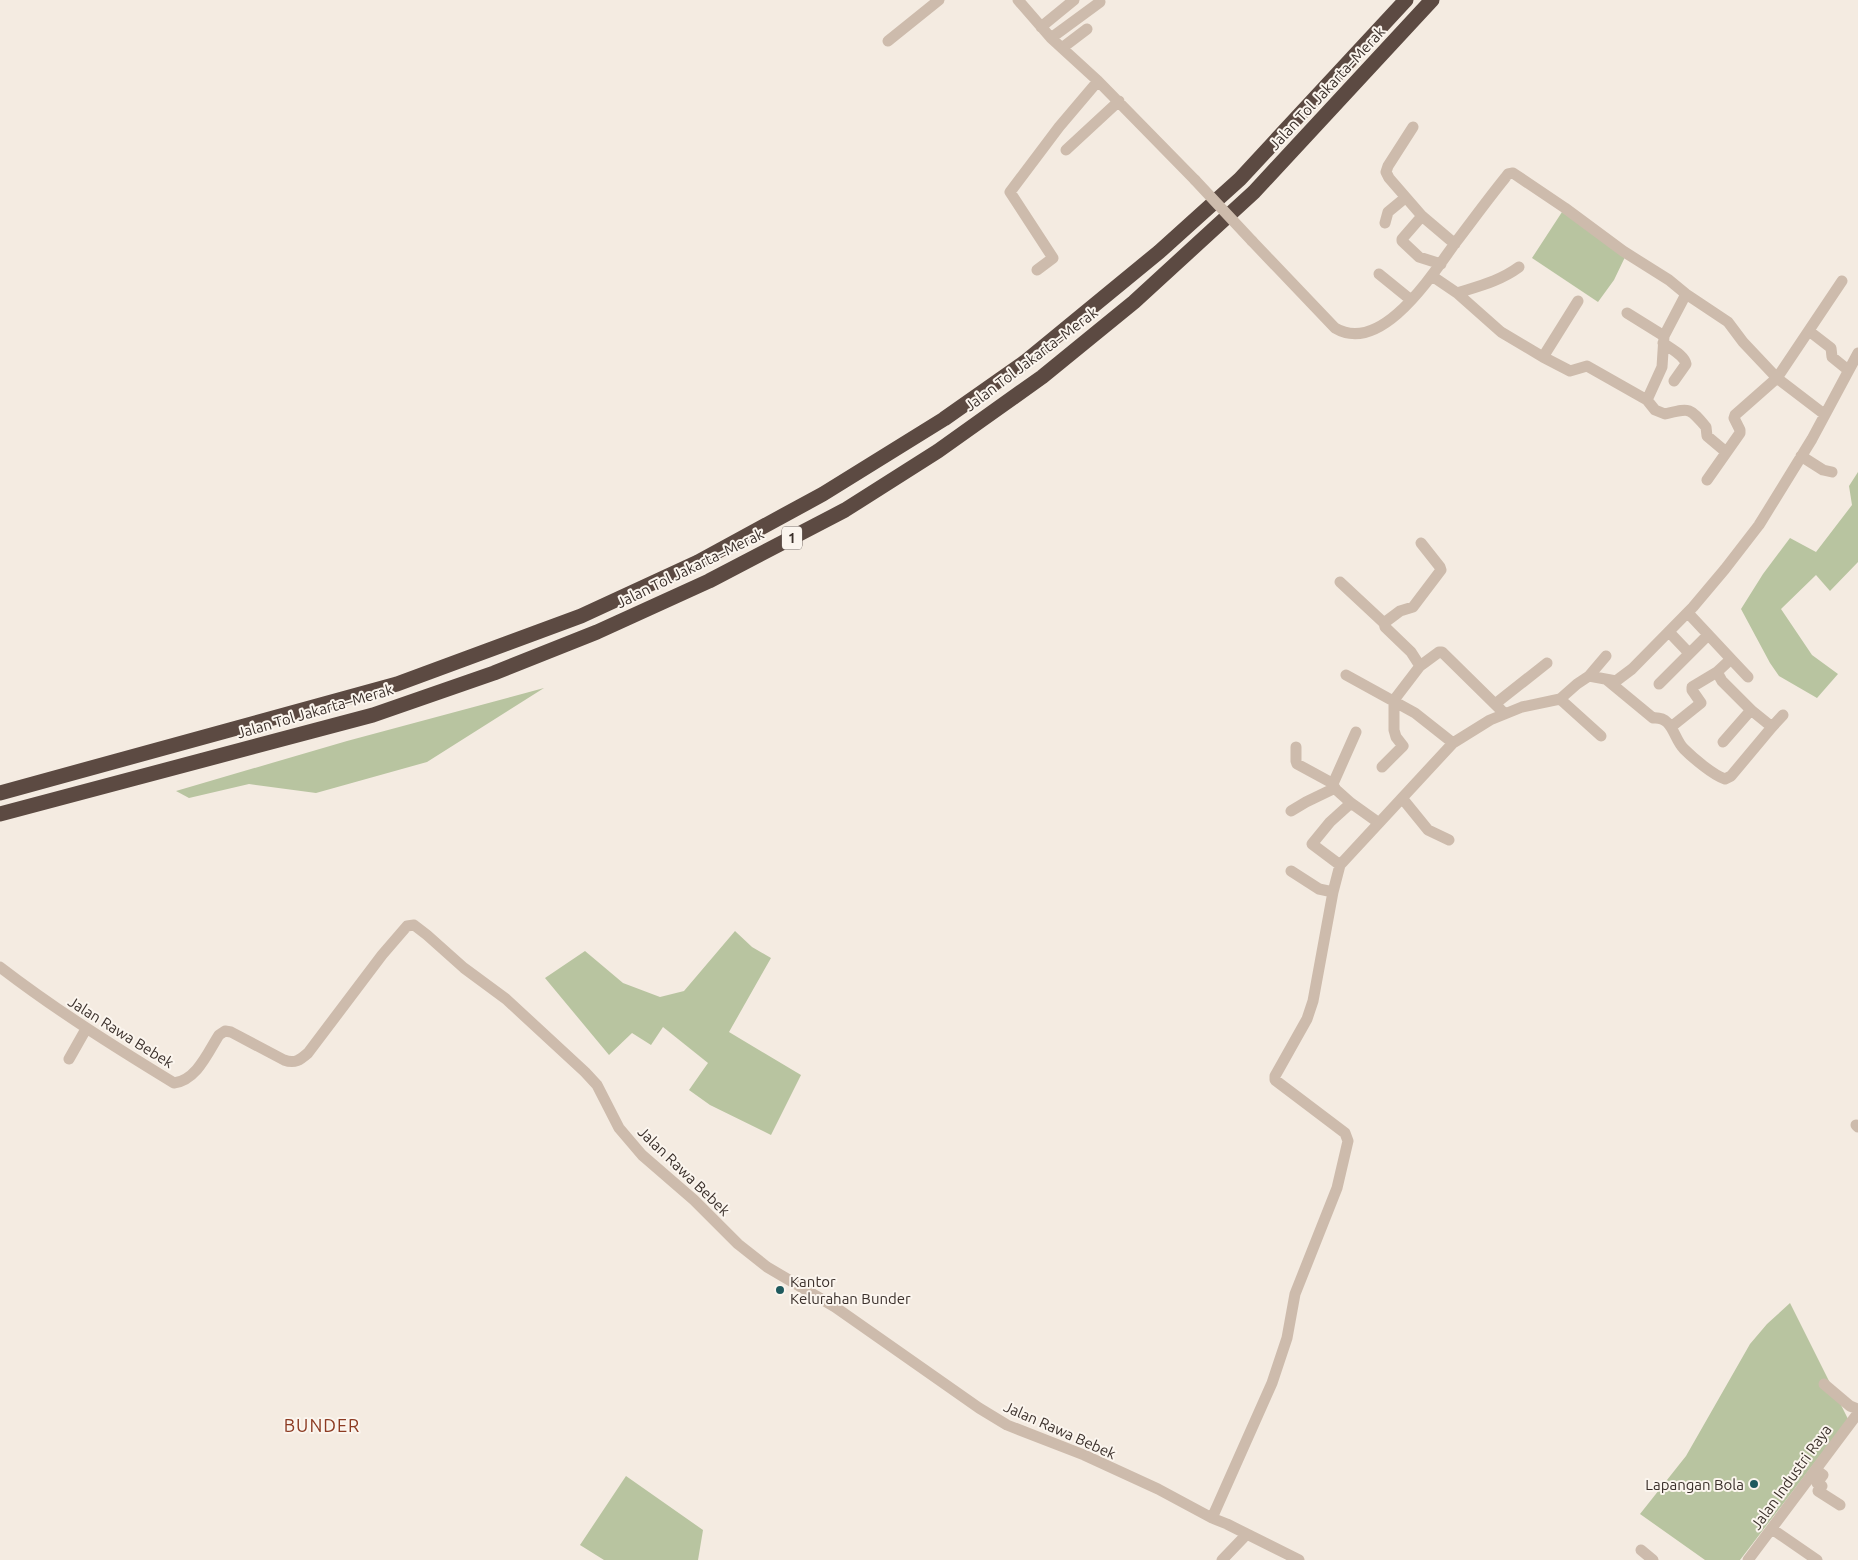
<svg xmlns="http://www.w3.org/2000/svg" width="1858" height="1560" viewBox="0 0 1858 1560" font-family="Ubuntu,sans-serif">
<rect width="100%" height="100%" fill="#f4ebe1"/>
<!-- green -->
<path fill="#b8c4a0" d="M1562,212l64,43 -12,25 -16,22 -66,-44z
M1858,472v90l-28,29 -14,-16 -35,34 31,46 26,19 -21,24 -38,-22 -9,-13 -29,-54 22,-35 27,-36 26,14 36,-47 -3,-19z
M544,688l-117,74 -111,31 -67,-9 -60,14 -13,-7 171,-50z
M735,931l17,16 19,11 -42,74 72,43 -30,60 -61,-30 -21,-15 19,-27 -45,-36 -12,18 -19,-12 -23,22 -64,-77 40,-27 38,32 37,14 24,-6z
M1790,1303l58,116 -108,141h-35l-65,-46 46,-58 64,-112 17,-20z
M626,1476l77,54 -5,30h-94l-24,-15z"/>
<g fill="none" stroke-linecap="round" stroke-linejoin="round">
<!-- minor -->
<path stroke="#cdbbac" stroke-width="11" d="M1018,0l33,38 47,43 97,99
M1041,27l33,-27
M1051,38l49,-36
M888,41l51,-41
M1062,48l25,-19
M1413,127l-25,39 -2,6 3,6 33,38 33,28
M1066,150l53,-49
M1422,216l-20,23v2l17,16 22,7
M1385,223l3,-11 17,-14
M1252,241l83,87c47,28 98,-55 121,-86 16,-21 32,-43 49,-64l3,-4 5,-1 52,35 58,43 46,29 17,14 42,28 15,20 34,36 47,36
M1037,270l16,-12 -43,-66 49,-65 39,-46
M1379,274l32,26
M1432,276l25,17c22,-7 43,-12 62,-26
M1457,293l44,39 42,25 35,-56
M1627,313l37,23
M1809,331l22,17 1,9 16,13
M1663,343c8,6 21,12 23,21l-12,17
M1543,357l27,14 17,-5 60,34 15,-33 2,-31 22,-42
M1647,400l8,10 10,4c25,-6 24,-7 41,13l1,9 19,16
M1801,456l22,14 9,2
M1707,480l33,-47v-3l-6,-12 1,-3 42,-37 65,-97
M1421,543l19,24 1,3 -28,37 -13,4 -16,12 1,4 26,25 9,14 19,-14h3l63,62
M1340,582l44,41
M1688,613l43,46 -14,13 5,9 29,29 -28,32
M1669,632l20,21
M1731,659l17,18
M1346,675l69,38 38,30
M1589,676l17,-20
M1607,680l46,38c20,-2 20,20 31,31 9,9 29,26 41,30l6,-3 41,-49 -21,-17
M1659,684l49,-49
M1560,699l41,37
M1495,704l52,-41
M1671,727l30,-24 -9,-13v-3l25,-15
M1772,727l11,-12
M1356,732l-24,54 19,17 28,20
M1296,747v14l1,3 35,19
M1382,767l21,-21 -7,-9 -2,-7v-30l26,-34
M1402,798l26,32 21,10
M1291,811l15,-9 29,-14
M1340,865l-28,-21 18,-22 21,-19
M1291,871l28,18 14,3
M0,967c56,43 115,80 174,116 23,-3 34,-31 45,-48l6,-4 6,1 53,28c11,4 16,0 24,-7l74,-98 25,-29 7,-1 13,10 37,33 42,31 79,73 12,13 22,43 23,27 52,45 44,44 29,23 68,40 144,101 28,17 77,30 74,34 54,29 15,6 72,36
M69,1059l17,-30
M1856,1125l2,2
M1824,1384l26,22 8,3
M1816,1470l7,5 -6,8 5,3 -4,5 22,14
M1212,1518l60,-135 15,-45 8,-44 42,-106 11,-47 -3,-8 -70,-53v-4l32,-57 6,-18 20,-109 7,-27 113,-122 37,-23 32,-13 38,-8 17,-15 12,-8 27,5 16,-12 61,-62 32,-38 34,-44 53,-86 46,-86
M1772,1529l45,31
M1641,1550l12,10
M1222,1560l25,-26
M1748,1560l110,-147"/>
<!-- highway -->
<path stroke="#5c4a42" stroke-width="15" d="M0,793l397,-109 184,-68 117,-54 125,-68 121,-75 81,-57 134,-110 81,-73 166,-179
M0,814l373,-99 121,-42 103,-41 112,-51 136,-71 93,-59 104,-74 92,-75 120,-110 178,-192"/>
<!-- minor-bridge -->
<path stroke="#cdbbac" stroke-width="11" d="M1195,180l57,61"/>
</g>
<!-- markers -->
<g fill="#1f5a5e" stroke="#fbf5ee" stroke-width="2">
<circle cx="780" cy="1290" r="5"/>
<circle cx="1754" cy="1484" r="5"/>
</g>
<g text-anchor="middle" dominant-baseline="central" stroke-width="4" stroke-linejoin="round" paint-order="stroke">
<!-- shield labels -->
<rect fill="#fbf5ee" stroke="#756b66" stroke-width="1" x="782" y="526.5" width="20" height="23" rx="4"/>
<g font-size="14" font-weight="bold" fill="#3b302b">
<text x="792" y="538">1</text>
</g>
<!-- street labels -->
<g font-size="15" fill="#3b302b" stroke="#fbf5ee">
<text transform="translate(1327 88) rotate(-47)">Jalan Tol Jakarta–Merak</text>
<text transform="translate(1031 359) rotate(-37)">Jalan Tol Jakarta–Merak</text>
<text transform="translate(690 568) rotate(-26)">Jalan Tol Jakarta–Merak</text>
<text transform="translate(315 711) rotate(-16)">Jalan Tol Jakarta–Merak</text>
<text transform="translate(121 1032) rotate(32)">Jalan Rawa Bebek</text>
<text transform="translate(684 1171) rotate(44)">Jalan Rawa Bebek</text>
<text transform="translate(1060 1430) rotate(24)">Jalan Rawa Bebek</text>
<text transform="translate(1791 1477) rotate(-54)">Jalan Industri Raya</text>
</g>
<!-- poi labels -->
<g font-size="15" fill="#3b302b" stroke="#fbf5ee" text-anchor="start">
<text x="790" y="1281">Kantor<tspan x="790" dy="17">Kelurahan Bunder</tspan></text>
<text x="1744" y="1484" text-anchor="end">Lapangan Bola</text>
</g>
<!-- quarter labels -->
<g font-size="18" letter-spacing="1" fill="#8c3b22" stroke="#fbf5ee">
<text x="322" y="1425">BUNDER</text>
</g>
</g>
</svg>
